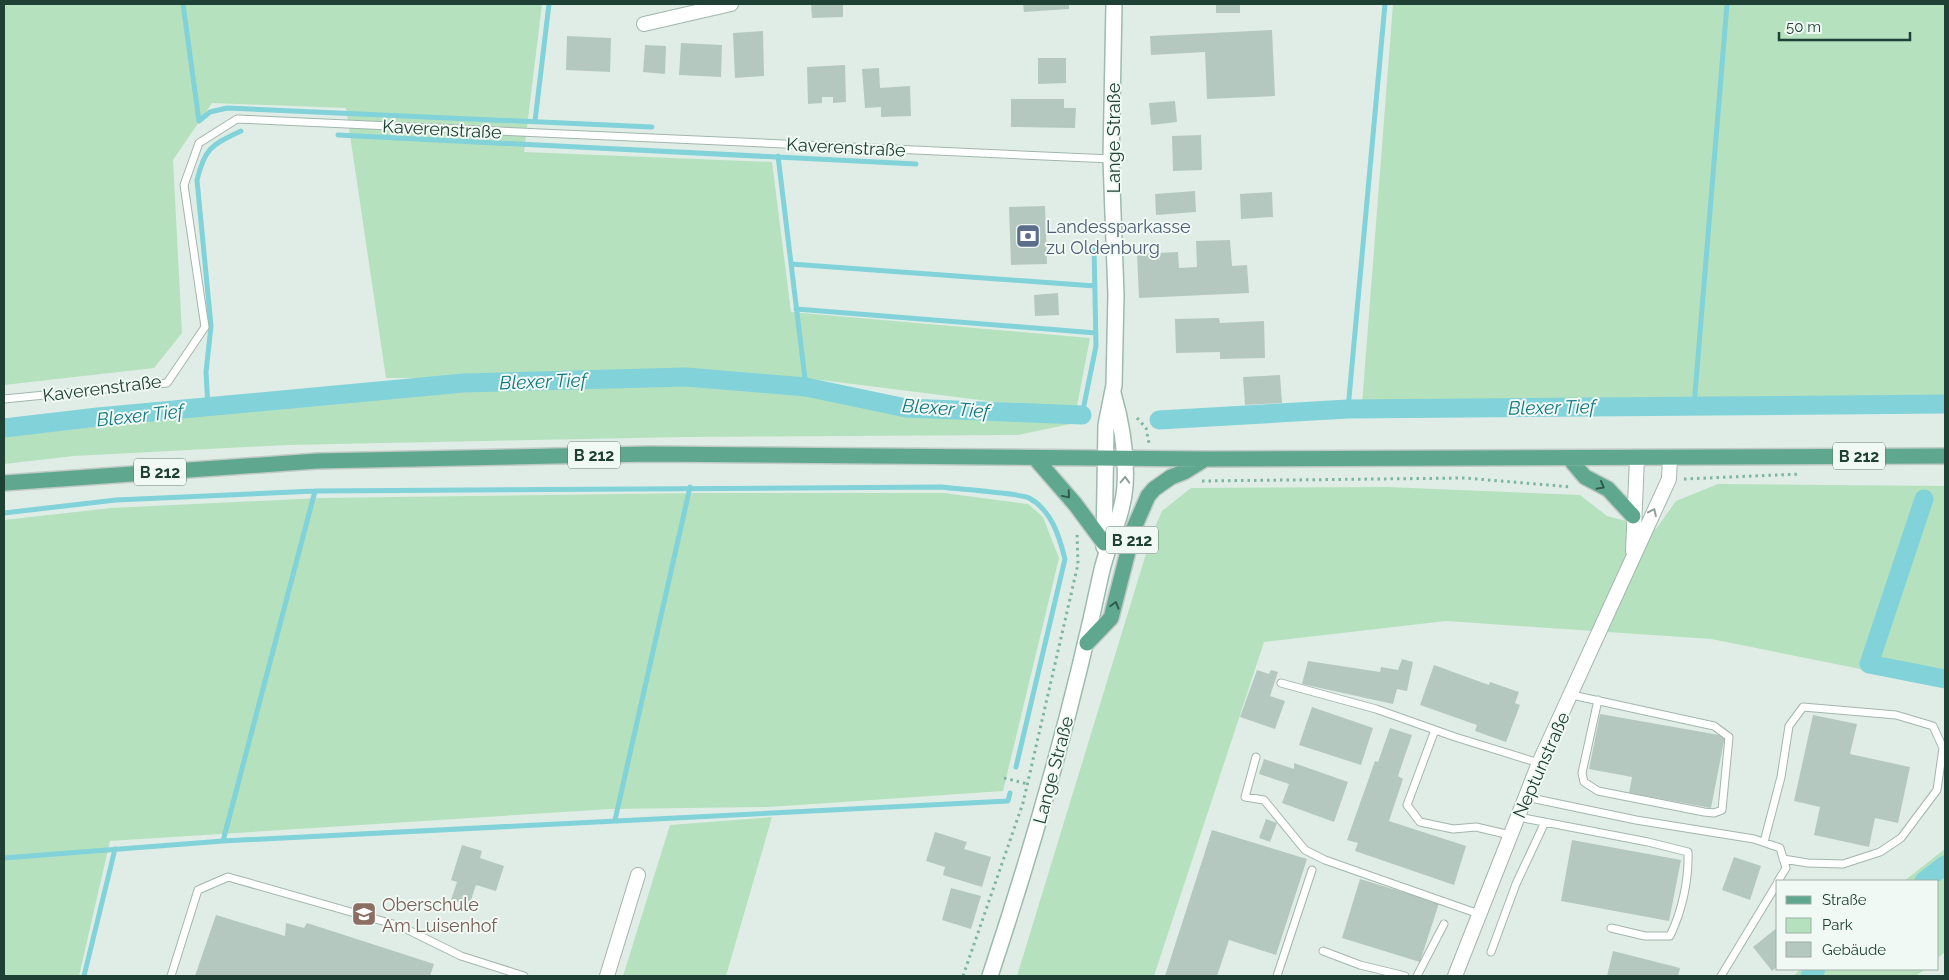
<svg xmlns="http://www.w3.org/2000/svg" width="1949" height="980" viewBox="0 0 1949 980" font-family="Raleway,sans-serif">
<rect width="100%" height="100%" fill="#e0ede6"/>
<!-- green -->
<path fill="#b6e1be" d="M4,4h538l-18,148 248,10 19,150 299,26 -13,68 -10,5 -270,-34 -411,1 -40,-270 -134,-5 -39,57 9,173 -28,35 -150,17z
M1393,4h552v396l-583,4z
M681,385l115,7 113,24 171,6 -62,13 -331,2 -400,8 -213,11 -70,8v-27l206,-23 282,-24z
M1718,484l227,2v200l-234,-47 -265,-18 -182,21 -110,334h-137l135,-442 10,-23 29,-23 196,-1 193,8 27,21 49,13 20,-28z
M695,493h249l84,11 15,13 16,41 -56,233 -234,16 -159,2 -500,32 -31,135h-75v-456l107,-12 209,-10z
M772,817l-46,159h-103l47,-151z
M1945,849v103l-7,6v-77h-34z
M1800,969h125l-9,7h-122z"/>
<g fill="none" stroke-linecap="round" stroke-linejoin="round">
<!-- stream -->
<path stroke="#81d2d9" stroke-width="5" d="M183,4l16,117 11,-9 17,-4 425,19
M535,121l14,-117
M338,135l578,29
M778,156l28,231
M791,264l304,22
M796,309l300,24
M1694,406l33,-402
M208,408l-2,-36 5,-46 -14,-146c8,-33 15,-35 44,-49
M1348,409l37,-405
M1082,415l14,-69 -2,-100
M4,513l112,-13 199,-9 626,-4c14,2 79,6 88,11 22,12 30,37 36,61l-49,208
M615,820l75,-333
M223,841l92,-350
M4,858l219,-17 785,-40 2,-8
M84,976l31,-127"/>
<!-- canal -->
<path stroke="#81d2d9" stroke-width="19" d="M1159,420l189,-11 597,-5
M4,428l94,-11 366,-34 222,-6 120,10 100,21 176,7
M1924,499l-55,165 76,15
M1924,881l21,-16
M1810,976l6,-7"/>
</g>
<!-- building -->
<path fill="#b5c8bf" d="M811,4h32v13l-31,1z
M1023,4h46v5l-45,3z
M1216,4h24v9h-24z
M1272,30l3,66 -68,3 -2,-47 -54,3 -1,-19z
M763,31l1,45 -29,2 -2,-45z
M567,36l44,2 -1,34 -44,-2z
M681,43l41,2 -1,32 -42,-2z
M645,45l21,1 -1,28 -22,-2z
M1038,58h28v25l-28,1z
M845,65l1,37 -13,1v-6h-11v6l-14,1 -1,-37z
M879,68l1,20 30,-2 1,30 -30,1v-10l-16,1 -3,-39z
M1011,99h53v9h12l-1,20 -64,-1z
M1175,101l2,21 -26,3 -2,-22z
M1201,135l1,35 -29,1 -1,-35z
M1195,191l1,21 -40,3 -1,-21z
M1272,192l1,25 -32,2 -1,-25z
M1045,206l2,58 -36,1 -2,-58z
M1230,240l2,26 15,-1 2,28 -110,5 -2,-44 41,-2 1,16 18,-1 -1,-26z
M1058,293l1,22 -24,1 -1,-21z
M1219,318l1,5 44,-2 1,37 -45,1v-7l-44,1 -1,-34z
M1280,375l2,28 -37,2 -2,-28z
M1402,659l11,3 -6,29 -10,-2 -4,15 -91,-20 6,-23 72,11 1,-5 17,3z
M1434,665l55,20 1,-3 29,10 -4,11 5,2 -14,37 -31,-11 2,-6 -57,-20z
M1257,670l12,4 2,-4 7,2 -8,24 15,5 -10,28 -35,-12z
M1312,707l61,21 -12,37 -62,-20z
M1600,714l125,22 -14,72 -82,-15 3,-16 -43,-8z
M1813,715l44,9 -7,30 60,13 -12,56 -23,-5 -6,29 -55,-12 6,-28 -26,-6z
M1390,728l22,7 -14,41 5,3 -14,42 77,25 -12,39 -99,-34 3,-8 -11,-3 28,-79 3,1z
M1264,759l30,10v-6l54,19 -14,40 -52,-19 7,-19 -30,-10z
M1266,819l11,4 -7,19 -11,-4z
M1212,830l95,29 -31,96 -47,-15 -12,36h-52z
M935,832l32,10 -3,7 27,8 -9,30 -39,-12 2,-8 -19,-6z
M1572,840l109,20 -12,61 -108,-20z
M462,845l20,6 -2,7 24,8 -8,25 -20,-6 -7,21 -18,-6 6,-18 -6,-2z
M1734,857l27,9 -11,34 -28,-10z
M1360,879l79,24 -19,59 -78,-24z
M951,888l30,8 -10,33 -29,-9z
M216,915l69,21 1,-13 18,5 3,-5 127,41 -4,12h-235z
M1778,927v39l-6,5 -19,-24z
M1613,951l67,17 -2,8h-71z"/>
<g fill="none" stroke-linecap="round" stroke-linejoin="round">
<defs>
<path id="lane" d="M4,399l163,-16 38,-56 -21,-142 15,-42 38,-24 874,40
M1281,683l95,26 79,28 84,26
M1572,695l142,31 15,11 -7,73 -8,3 -10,-1 -106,-21 -14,-9 -2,-9 16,-73
M1435,730l-28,75 13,17 33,7 23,-2 34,8
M1256,757l-11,40 19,3 41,50 20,10 154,54
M1526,797l110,23 118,19 26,9 6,20 -8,13
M1518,817l130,25 40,10c1,28 -6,59 -18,84h-25l-34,-8
M1764,842l17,-65 8,-51 14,-19 93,8 37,11 10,22 -6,42 -36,48 -21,14 -37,12 -35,-1 -25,-4
M1323,951l37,14 45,11
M1491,952l25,-68 29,-62
M171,976l27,-86 30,-13 172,49 61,30 63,20
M1277,976l35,-106
M1417,976l27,-52
M1721,976l57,-94"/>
<path id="street" d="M644,24l87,-20
M1633,551l4,-93
M607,976l31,-101
M1455,976l84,-213 130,-284 1,-22"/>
<path id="secondary" d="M1104,547l2,-122 8,-40 2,-90 -5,-136 3,-155
M990,976c44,-132 82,-265 111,-402 6,-29 22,-58 24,-88 2,-32 -3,-62 -12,-93"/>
<path id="primary" d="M1035,458l40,46 29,39
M1569,458l16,19 23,12 25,27
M4,483l313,-22 332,-7 556,5 740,-3
M1087,643l24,-25 23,-90 14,-32 6,-7 17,-12 13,-5 21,-13"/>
</defs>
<!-- lane casing -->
<use href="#lane" stroke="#a2b6ad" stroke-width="9"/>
<!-- street casing -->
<use href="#street" stroke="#a2b6ad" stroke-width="16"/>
<!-- secondary casing -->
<use href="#secondary" stroke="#9dbaae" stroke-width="18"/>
<!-- primary casing -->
<use href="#primary" stroke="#c0cac6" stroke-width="18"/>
<!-- path -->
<path stroke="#7db59f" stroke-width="3" stroke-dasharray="2.5 4" stroke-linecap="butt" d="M1137,418l9,10 3,15
M1684,479l116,-5
M1202,481l263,-3 107,9
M1004,778l24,6
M963,976l60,-173 55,-239 -1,-31"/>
<!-- lane -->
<use href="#lane" stroke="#fff" stroke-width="7"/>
<!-- street -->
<use href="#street" stroke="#fff" stroke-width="14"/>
<!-- secondary -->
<use href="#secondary" stroke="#fff" stroke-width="15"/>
<!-- primary -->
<use href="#primary" stroke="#5fa88f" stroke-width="15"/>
</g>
<!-- one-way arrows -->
<defs><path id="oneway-chevron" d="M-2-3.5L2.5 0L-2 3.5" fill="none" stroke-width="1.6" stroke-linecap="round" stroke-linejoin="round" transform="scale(1.25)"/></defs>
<g stroke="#8fa09a">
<use href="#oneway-chevron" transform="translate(1125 480) rotate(-88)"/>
<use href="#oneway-chevron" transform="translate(1653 512) rotate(-65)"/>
</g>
<g stroke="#2f5a4b">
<use href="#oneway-chevron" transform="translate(1601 486) rotate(29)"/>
<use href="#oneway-chevron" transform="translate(1067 495) rotate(50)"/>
<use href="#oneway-chevron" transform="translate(1115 605) rotate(-74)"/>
</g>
<!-- icons -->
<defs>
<symbol id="bank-square" viewBox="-11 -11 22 22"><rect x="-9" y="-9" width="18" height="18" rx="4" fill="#5c6f8a" stroke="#f1f9f4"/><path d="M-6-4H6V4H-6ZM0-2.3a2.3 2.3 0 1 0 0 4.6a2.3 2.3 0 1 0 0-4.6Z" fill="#fff"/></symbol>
<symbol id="school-square" viewBox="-11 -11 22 22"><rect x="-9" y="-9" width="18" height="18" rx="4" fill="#8d6e63" stroke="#f1f9f4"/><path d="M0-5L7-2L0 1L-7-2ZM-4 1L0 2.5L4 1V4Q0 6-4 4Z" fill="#fff"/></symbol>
</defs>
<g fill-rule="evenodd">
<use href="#bank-square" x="1014" y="222" width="28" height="28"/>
<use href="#school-square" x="350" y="900" width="28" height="28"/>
</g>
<g text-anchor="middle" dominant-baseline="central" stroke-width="4" stroke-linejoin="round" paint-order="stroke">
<!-- shield labels -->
<g fill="#f1f9f4" stroke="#5e786e" stroke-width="1">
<rect x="568" y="441.5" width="52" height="27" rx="4"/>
<rect x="1833" y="442.5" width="52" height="27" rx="4"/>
<rect x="134" y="458.5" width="52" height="27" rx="4"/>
<rect x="1106" y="526.5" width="52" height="27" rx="4"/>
</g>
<g font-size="16" font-weight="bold" fill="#1f4034">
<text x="594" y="455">B 212</text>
<text x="1859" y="456">B 212</text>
<text x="160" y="472">B 212</text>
<text x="1132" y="540">B 212</text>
</g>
<!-- street labels -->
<g font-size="18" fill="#1f4034" stroke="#f1f9f4">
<text transform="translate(442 129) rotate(3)">Kaverenstraße</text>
<text transform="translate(1113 138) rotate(-90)">Lange Straße</text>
<text transform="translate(846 147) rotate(3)">Kaverenstraße</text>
<text transform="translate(102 388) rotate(-7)">Kaverenstraße</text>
<text transform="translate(1541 765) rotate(-66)">Neptunstraße</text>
<text transform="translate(1053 770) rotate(-75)">Lange Straße</text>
</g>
<!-- service labels -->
<g font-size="18" fill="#4e5e75" stroke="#f1f9f4" text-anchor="start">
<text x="1046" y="226">Landessparkasse<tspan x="1046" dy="21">zu Oldenburg</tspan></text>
</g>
<!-- education labels -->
<g font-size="18" fill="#785e54" stroke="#f1f9f4" text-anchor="start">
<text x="382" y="904">Oberschule<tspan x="382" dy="21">Am Luisenhof</tspan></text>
</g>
<!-- water labels -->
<g font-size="19" font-style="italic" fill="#117983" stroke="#f1f9f4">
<text transform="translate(543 381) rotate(-2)">Blexer Tief</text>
<text transform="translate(1552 407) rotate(-1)">Blexer Tief</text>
<text transform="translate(946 408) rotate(4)">Blexer Tief</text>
<text transform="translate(140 415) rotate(-6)">Blexer Tief</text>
</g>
</g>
<!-- border -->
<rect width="1949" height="980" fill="none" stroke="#1f4034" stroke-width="10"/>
<!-- legend -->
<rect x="1776" y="880" width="162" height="90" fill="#f1f9f4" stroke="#9dafa7"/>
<rect x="1786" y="896" width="25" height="8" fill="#5fa88f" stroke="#9dafa7"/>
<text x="1822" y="905" font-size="15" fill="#1f4034">Straße</text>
<rect x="1786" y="918" width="25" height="15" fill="#b6e1be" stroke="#9dafa7"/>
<text x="1822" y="930" font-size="15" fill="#1f4034">Park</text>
<rect x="1786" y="942" width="25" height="15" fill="#b5c8bf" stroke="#9dafa7"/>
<text x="1822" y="955" font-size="15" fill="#1f4034">Gebäude</text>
<!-- scale -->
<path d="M1779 32v8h131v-8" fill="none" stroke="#1f4034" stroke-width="2.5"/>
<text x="1786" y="32" font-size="15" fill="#1f4034" stroke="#f1f9f4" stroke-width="4" paint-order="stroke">50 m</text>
</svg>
